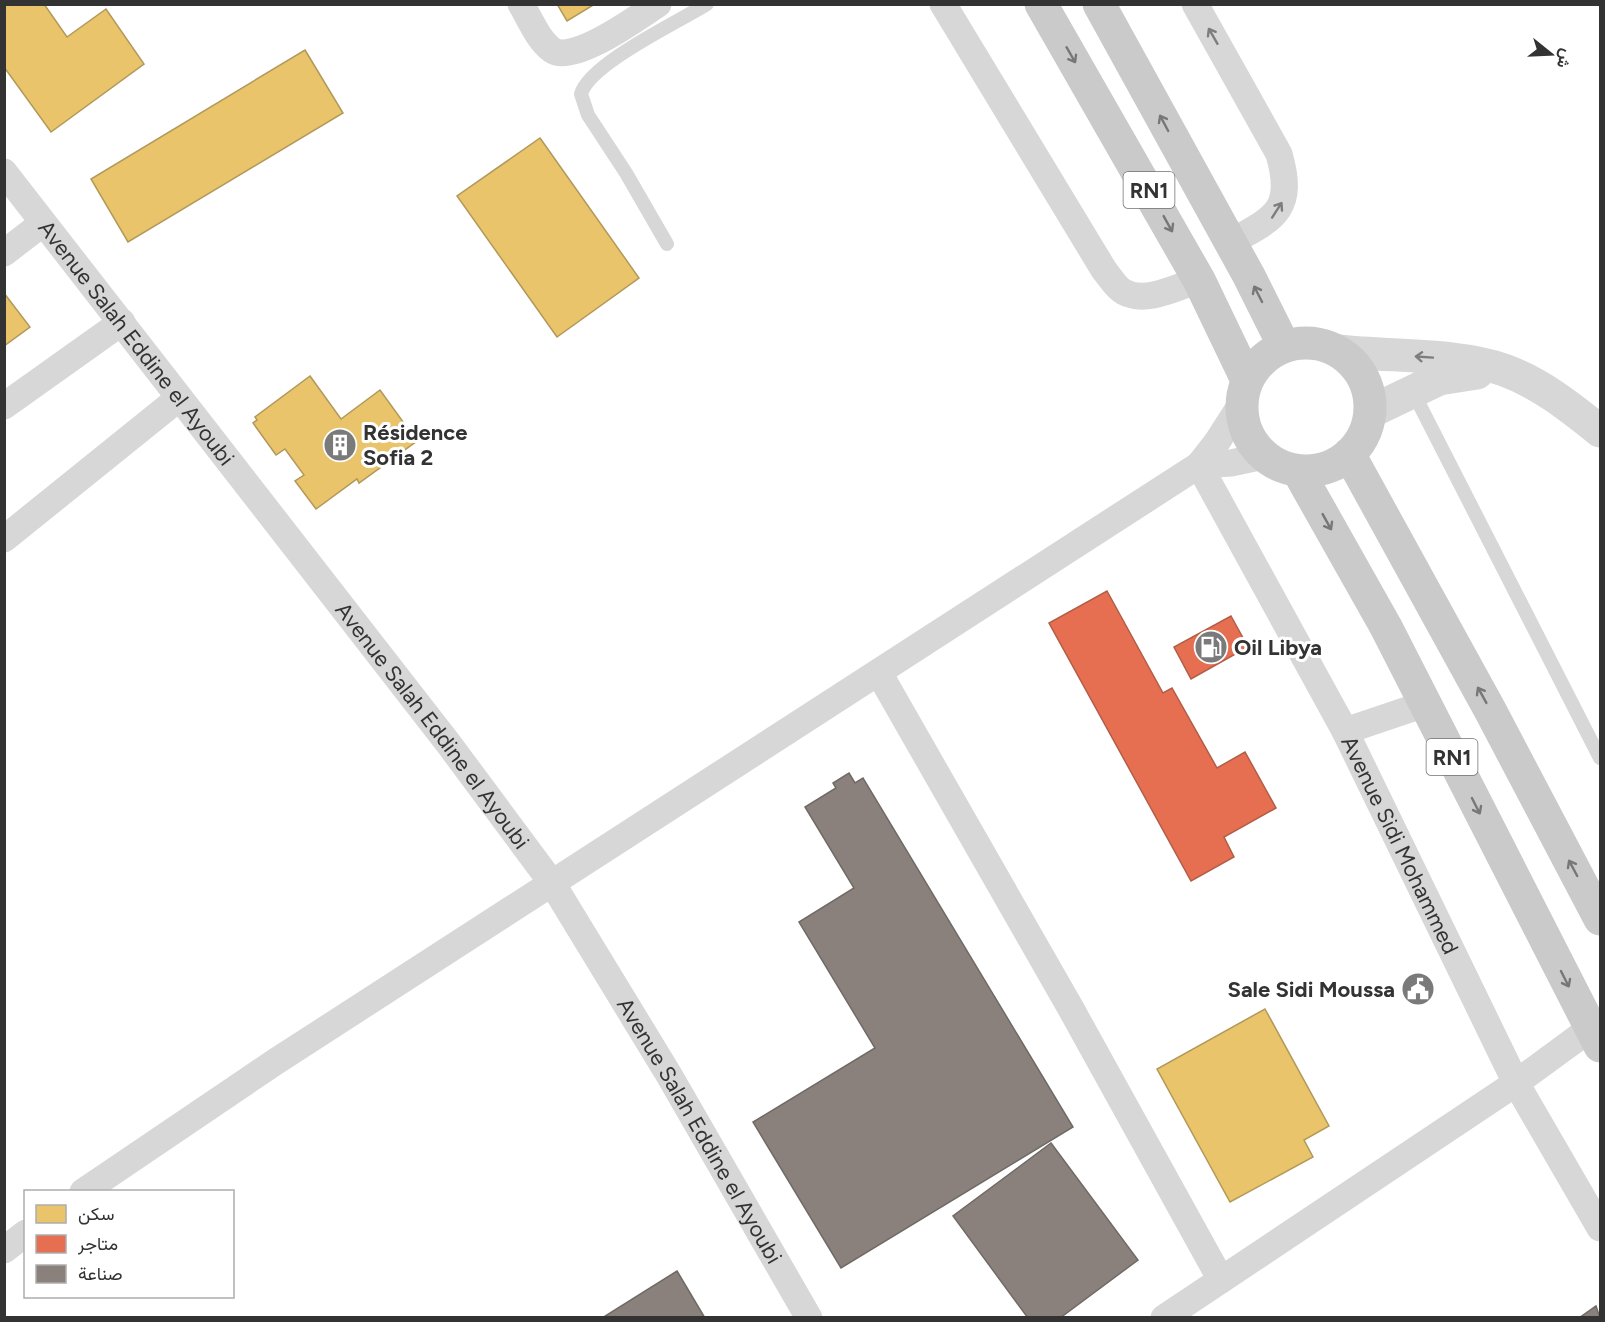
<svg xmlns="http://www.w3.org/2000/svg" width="1605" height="1322" viewBox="0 0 1605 1322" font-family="Figtree,Vazirmatn,sans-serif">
<rect width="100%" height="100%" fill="#fff"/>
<!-- homes -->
<path fill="#e9c46a" stroke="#b2985a" stroke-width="1.5" d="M4,4h40l23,33 39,-28 38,55 -93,68 -47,-65z
M557,4h38l-28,17z
M305,50l38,63 -215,129 -37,-63z
M540,138l99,140 -82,59 -100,-141z
M4,293l26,34 -26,19z
M310,376l31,43 39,-29 37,51 -58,42 -2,-4 -41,30 -21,-28 9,-6 -19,-26 -9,6 -23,-32 4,-3 -2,-3z
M1265,1009l64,117 -25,14 9,17 -83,45 -73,-133z"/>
<!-- shops -->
<path fill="#e76f51" stroke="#b15d48" stroke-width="1.5" d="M1107,591l56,102 9,-5 45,80 28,-16 31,56 -52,29 10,20 -43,24 -142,-258z
M1231,616l17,31 -57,32 -17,-32z"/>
<!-- industry -->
<path fill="#8a817c" stroke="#706a66" stroke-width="1.5" d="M849,773l6,10 8,-5 210,349 -232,141 -88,-146 122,-74 -76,-126 55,-34 -49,-81 31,-19 -3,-5z
M1051,1143l87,117 -78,58h-32l-75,-102z
M677,1271l28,47h-103z
M1596,1306l4,12h-21z"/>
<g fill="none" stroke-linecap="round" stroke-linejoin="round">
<!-- service -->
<path stroke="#d7d7d7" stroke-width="14" d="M667,244l-41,-71 -38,-58 -7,-21c8,-30 97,-72 126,-90
M1412,390l188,368"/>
<!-- minor -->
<g stroke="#d7d7d7" stroke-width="27">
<path d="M521,4c9,15 17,36 31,46 21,15 86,-33 106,-46"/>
<path d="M943,4l161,266c6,7 12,18 20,22 22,12 53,-5 75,-12"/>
<path d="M1195,4l84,150c16,56 -4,64 -50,89"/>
<path id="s1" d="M4,172l444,571 104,140 117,192 140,243"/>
<path d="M4,253l39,-30"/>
<path d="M4,406l118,-84"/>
<path id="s2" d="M1199,465l146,266 171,352 84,145"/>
<path d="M1199,465l32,-2 33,-7"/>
<path d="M4,539l175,-141"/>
<path d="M879,673l191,334 151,273"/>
<path d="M1345,731l80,-27"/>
<path d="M83,1192l192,-130 924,-597 18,-23 25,-39"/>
<path d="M4,1250l22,-17"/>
<path d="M1164,1318l352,-235 75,-55"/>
</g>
<!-- tertiary -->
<path stroke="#d7d7d7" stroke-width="33" d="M1339,351c50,6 118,2 165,19 36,13 66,37 96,61
M1370,412l69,-33 38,-6"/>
<!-- primary -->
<path stroke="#cacaca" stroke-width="33" d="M1041,4l158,276 48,100
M1099,4l150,272 35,70
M1242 407a64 64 0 1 1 128 0a64 64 0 1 1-128 0Z
M1349,454l141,256 110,209
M1298,471l88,156 214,419"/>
</g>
<!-- one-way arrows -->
<defs><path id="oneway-shaft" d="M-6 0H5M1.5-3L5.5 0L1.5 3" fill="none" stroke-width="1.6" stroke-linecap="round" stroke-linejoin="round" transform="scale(1.5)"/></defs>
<g stroke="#7d7d7d">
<use href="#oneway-shaft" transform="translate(1213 36) rotate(-120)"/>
<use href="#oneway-shaft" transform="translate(1277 210) rotate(-57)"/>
<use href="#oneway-shaft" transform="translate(1424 357) rotate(-176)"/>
</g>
<g stroke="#777">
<use href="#oneway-shaft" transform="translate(1071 55) rotate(60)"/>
<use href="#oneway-shaft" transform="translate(1164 123) rotate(-118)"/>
<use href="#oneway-shaft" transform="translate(1168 224) rotate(61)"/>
<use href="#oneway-shaft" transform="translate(1258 294) rotate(-117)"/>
<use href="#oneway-shaft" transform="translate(1327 522) rotate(61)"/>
<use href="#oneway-shaft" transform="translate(1482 695) rotate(-119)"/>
<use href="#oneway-shaft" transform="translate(1476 806) rotate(63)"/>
<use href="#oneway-shaft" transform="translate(1573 868) rotate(-118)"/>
<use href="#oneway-shaft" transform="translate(1565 979) rotate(63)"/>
</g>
<!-- icons -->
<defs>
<symbol id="building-disc" viewBox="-11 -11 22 22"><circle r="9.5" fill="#7a7a7a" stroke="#fff"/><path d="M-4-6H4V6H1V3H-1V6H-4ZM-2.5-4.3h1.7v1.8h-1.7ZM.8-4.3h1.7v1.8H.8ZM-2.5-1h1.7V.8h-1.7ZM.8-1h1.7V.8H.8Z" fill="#fff"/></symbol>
<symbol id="fuel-disc" viewBox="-11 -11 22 22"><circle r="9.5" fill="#7a7a7a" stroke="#fff"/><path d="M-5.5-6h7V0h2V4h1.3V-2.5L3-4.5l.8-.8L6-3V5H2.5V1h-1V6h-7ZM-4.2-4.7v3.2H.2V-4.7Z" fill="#fff"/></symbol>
<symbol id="civic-disc" viewBox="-11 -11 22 22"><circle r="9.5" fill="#7a7a7a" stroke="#fff"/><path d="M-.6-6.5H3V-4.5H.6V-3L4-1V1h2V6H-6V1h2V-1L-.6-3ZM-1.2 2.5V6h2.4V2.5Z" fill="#fff"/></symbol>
</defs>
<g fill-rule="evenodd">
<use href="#building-disc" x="321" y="426" width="38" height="38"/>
<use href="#fuel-disc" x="1192" y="628" width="38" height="38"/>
<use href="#civic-disc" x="1399" y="970" width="38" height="38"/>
</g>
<g text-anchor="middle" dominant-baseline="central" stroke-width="6" stroke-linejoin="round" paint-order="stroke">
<!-- shield labels -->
<g fill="#fff" stroke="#707070" stroke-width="1.5">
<rect x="1123.5" y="172" width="51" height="36" rx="4.5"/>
<rect x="1426.5" y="739" width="51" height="36" rx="4.5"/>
</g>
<g font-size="21" font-weight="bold" fill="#333">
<text x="1149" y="190">RN1</text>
<text x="1452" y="757">RN1</text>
</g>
<!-- street labels -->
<g font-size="22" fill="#333" stroke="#fff">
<text stroke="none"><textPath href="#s1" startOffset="216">Avenue Salah Eddine el Ayoubi</textPath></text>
<text stroke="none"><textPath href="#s1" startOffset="700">Avenue Salah Eddine el Ayoubi</textPath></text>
<text stroke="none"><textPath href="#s2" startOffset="430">Avenue Sidi Mohammed</textPath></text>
<text stroke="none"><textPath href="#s1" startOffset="1186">Avenue Salah Eddine el Ayoubi</textPath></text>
</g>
<!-- poi labels -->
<g font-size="22" font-weight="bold" fill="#333" stroke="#fff" text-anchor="start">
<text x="363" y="432">Résidence<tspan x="363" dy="25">Sofia 2</tspan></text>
<text x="1234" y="647">Oil Libya</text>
<text x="1395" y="989" text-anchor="end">Sale Sidi Moussa</text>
</g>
</g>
<!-- border -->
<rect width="1605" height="1322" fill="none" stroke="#333333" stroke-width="12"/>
<!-- legend -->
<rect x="24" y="1190" width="210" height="108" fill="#ffffff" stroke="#adadad" stroke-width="1.5"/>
<rect x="36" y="1205" width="30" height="18" fill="#e9c46a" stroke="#adadad" stroke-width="1.5"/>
<text x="78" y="1220" font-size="18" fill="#333333">سكن</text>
<rect x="36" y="1235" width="30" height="18" fill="#e76f51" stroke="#adadad" stroke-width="1.5"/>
<text x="78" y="1250" font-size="18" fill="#333333">متاجر</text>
<rect x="36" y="1265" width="30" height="18" fill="#8a817c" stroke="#adadad" stroke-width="1.5"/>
<text x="78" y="1280" font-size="18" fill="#333333">صناعة</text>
<!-- north arrow -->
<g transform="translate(1551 54) rotate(108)" stroke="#ffffff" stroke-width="4.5" paint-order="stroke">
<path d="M0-4.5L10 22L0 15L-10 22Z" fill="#333333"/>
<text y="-9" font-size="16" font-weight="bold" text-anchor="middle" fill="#333333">ش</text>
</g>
</svg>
